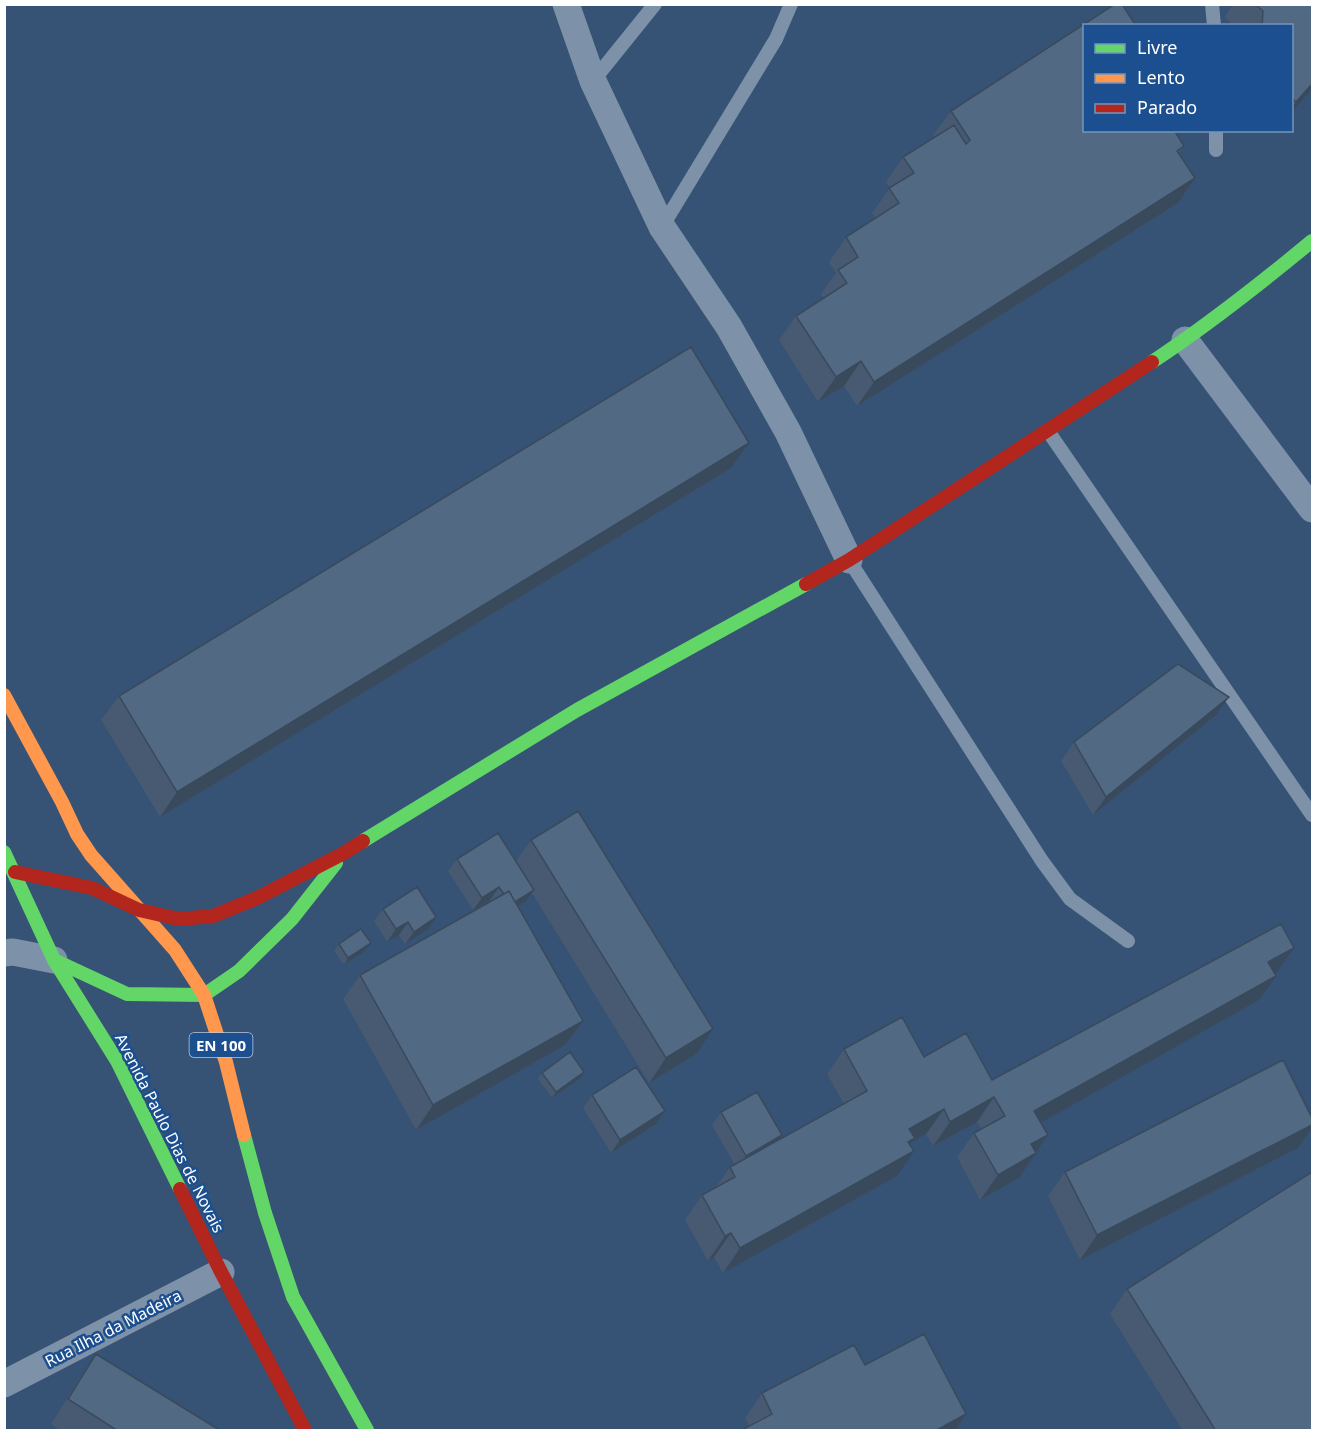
<svg xmlns="http://www.w3.org/2000/svg" width="1317" height="1435" viewBox="0 0 1317 1435" font-family="'Noto Sans',sans-serif">
<rect width="100%" height="100%" fill="#365274"/>
<g fill="none" stroke-linecap="round" stroke-linejoin="round">
<!-- lane -->
<path stroke="#7d92a8" stroke-width="14" d="M1212,4l2,22
M593,81l62,-77
M1216,130v20
M662,227l114,-188 15,-35
M1048,431l264,384
M849,560l193,301 28,38 58,42"/>
<!-- street -->
<path stroke="#7d92a8" stroke-width="27" d="M566,4l27,77 69,146 67,100 59,105 61,128
M1185,340l127,169
M4,953l9,-1 41,8
M4,1384l217,-112"/>
<!-- fast -->
<path stroke="#63d668" stroke-width="14" d="M1152,362c56,-37 108,-78 160,-121
M363,841l214,-131 229,-126
M4,852l50,108 63,101 63,128
M54,960l73,34 77,1 35,-24 53,-52 44,-56
M244,1135l21,78 28,84 74,133"/>
<!-- slow -->
<path stroke="#ff974d" stroke-width="14" d="M4,695l58,107 15,32 14,21 84,95 29,45 22,67 18,73"/>
<!-- jam -->
<path stroke="#b3261e" stroke-width="14" d="M806,584l43,-24 303,-198
M15,872l77,16 47,22 40,9 34,-3 44,-18 87,-45 19,-12
M180,1189l41,83 84,158"/>
</g>
<!-- wall -->
<path fill="#475a72" d="M1233,4h79v85l-20,23v-86h-58l-9,-9z
M1084,26l100,120 -5,7 16,25 -17,25 -321,203 -13,-20 -26,16 -39,-62 17,-24 27,-18 -2,-4 15,-21 -7,-11 17,-25 30,-19 -4,-5 18,-25 -4,-6 17,-25 32,-20 -2,-2 18,-24z
M731,468l-571,349 -59,-97 18,-24z
M1215,716l-122,99 -32,-54 13,-19z
M531,840l165,214 -47,29 -117,-190 -7,9 -7,5 65,114 -18,24 -149,85 -73,-131 17,-24 131,-74 -1,-1 -17,10 -25,-39 9,-12 59,2z
M383,909l45,20 -23,15 -6,-9 -12,7 -13,-21z
M371,943l-5,7 -22,15 -10,-14 5,-7z
M1294,948l-17,24 -2,1 -16,27 -218,122 7,13 -29,43 -39,22 -23,-43 17,-24 7,-4 -4,-7 -44,24 -7,-12 -14,8 -15,34 -174,97 -9,-16 -6,4 -23,-41 17,-25 14,-8 14,-20 5,-2 -23,-40 9,-13 56,29 67,-37 -17,-30 17,-25 80,8 68,23z
M584,1072l-5,7 -27,19 -14,-19 4,-6z
M592,1095l73,16 -9,13 -45,29 -28,-45z
M1312,1118v10l-14,20 -218,112 -32,-64 17,-24z
M1127,1289l185,142h-129l-73,-117z
M96,1354l125,77h-160l-10,-7 28,-45z
M865,1365l101,49 -11,17h-215l9,-5 -4,-8 17,-25z"/>
<!-- shaded-wall -->
<path fill="#394a5c" d="M1312,84v5l-20,23v-4l4,-6z
M1195,178l-17,25 -321,203 17,-24z
M861,361l-17,25 -26,16 18,-25z
M749,443l-18,25 -571,349 17,-25z
M1229,697l-14,19 -122,99 13,-18z
M499,887l-9,13 -17,10 9,-12z
M534,890l-9,12 -24,15 9,-12z
M436,917l-8,12 -23,15 9,-12z
M408,922l-9,13 -12,7 9,-13z
M371,943l-5,7 -22,15 4,-7z
M1294,948l-17,24 -26,14 17,-24z
M1276,976l-17,24 -242,136 17,-25z
M583,1021l-18,24 -149,85 17,-25z
M713,1029l-17,25 -47,29 17,-25z
M584,1072l-5,7 -27,19 4,-6z
M994,1097l-17,25 -44,24 17,-24z
M944,1109l-18,25 -14,8 -11,16 13,-7 -17,25 -174,97 17,-25 169,-119z
M665,1111l-9,13 -45,29 9,-13z
M1312,1125v3l-14,20 -218,112 17,-25z
M782,1135l-9,13 -36,21 9,-13z
M1048,1135l-29,43 -39,22 18,-25 33,-31z
M731,1233l-17,24 -6,4 17,-25z
M966,1414l-11,17h-20z"/>
<!-- building -->
<path fill="#526984" stroke="#394a5c" stroke-width="1.5" d="M1115,4h7l14,22h-52v104h90l10,16 -7,5 18,27 -321,204 -13,-21 -25,16 -40,-61 51,-33 -9,-13 20,-13 -12,-20 53,-34 -10,-15 25,-15 -11,-16 51,-32 12,19 4,-4 -19,-29z
M1255,4h57v80l-16,18 -4,-4v-72h-30l1,-15z
M691,347l58,96 -572,349 -58,-96z
M1178,664l51,33 -123,100 -32,-55z
M578,811l135,218 -47,29 -135,-218z
M498,833l36,57 -19,12 -6,-11 -5,3 -5,-7 -17,11 -25,-39z
M417,887l19,30 -22,15 -6,-10 -12,7 -13,-20z
M509,891l74,130 -150,84 -73,-130z
M1281,924l13,24 -26,14 8,14 -242,135 14,24 -17,9 5,9 -38,22 -24,-42 31,-17 -11,-19 -44,25 -6,-13 -35,20 6,9 -7,4 6,9 -174,97 -9,-15 -6,3 -23,-41 33,-18 -5,-10 137,-76 -23,-42 58,-32 22,40 42,-24 26,47z
M361,929l10,14 -23,15 -9,-14z
M570,1052l14,20 -28,20 -14,-19z
M1283,1060l29,58v7l-215,110 -32,-63z
M636,1067l29,44 -45,29 -28,-45z
M757,1092l25,43 -36,21 -25,-44z
M1312,1172v259h-96l-89,-142z
M924,1334l42,80 -31,17h-195l32,-17 -10,-21 92,-48 11,20z
M96,1354l125,77h-103l-50,-32z"/>
<g text-anchor="middle" dominant-baseline="central" stroke-width="5" stroke-linejoin="round" paint-order="stroke">
<!-- shield labels -->
<rect fill="#1b4f8f" stroke="#bbcadd" stroke-width="1.5" x="189.5" y="1033" width="63" height="24" rx="4.5"/>
<g font-size="15" font-weight="bold" fill="#fff">
<text x="221" y="1045">EN 100</text>
</g>
<!-- street labels -->
<g font-size="16" fill="#fff" stroke="#1b4f8f">
<text transform="translate(170 1133) rotate(63)">Avenida Paulo Dias de Novais</text>
<text transform="translate(113 1328) rotate(-27)">Rua Ilha da Madeira</text>
</g>
</g>
<!-- border -->
<rect width="1317" height="1435" fill="none" stroke="#ffffff" stroke-width="12"/>
<!-- legend -->
<rect x="1083" y="24" width="210" height="108" fill="#1b4f8f" stroke="#7695bc" stroke-width="1.5"/>
<rect x="1095" y="44" width="30" height="9" fill="#63d668" stroke="#7695bc" stroke-width="1.5"/>
<text x="1137" y="54" font-size="18" fill="#ffffff">Livre</text>
<rect x="1095" y="74" width="30" height="9" fill="#ff974d" stroke="#7695bc" stroke-width="1.5"/>
<text x="1137" y="84" font-size="18" fill="#ffffff">Lento</text>
<rect x="1095" y="104" width="30" height="9" fill="#b3261e" stroke="#7695bc" stroke-width="1.5"/>
<text x="1137" y="114" font-size="18" fill="#ffffff">Parado</text>
</svg>
